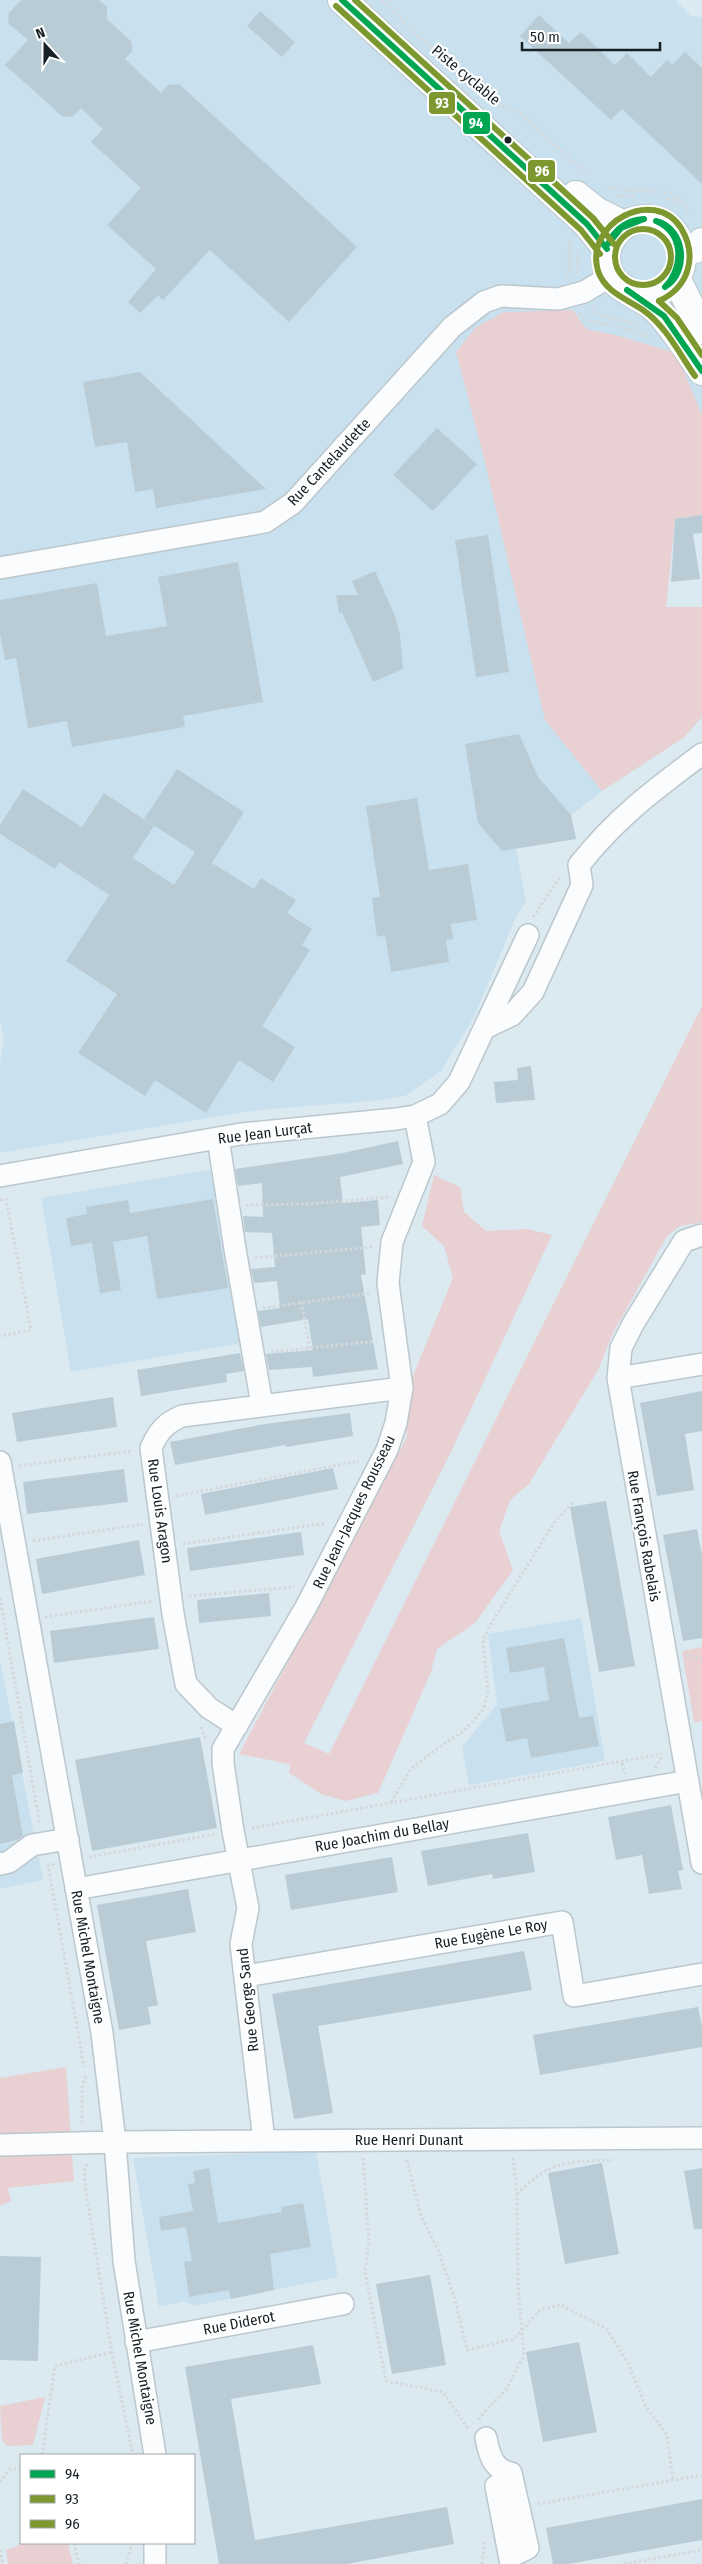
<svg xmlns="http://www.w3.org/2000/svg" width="702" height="2564" viewBox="0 0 702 2564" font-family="'Fira Sans Condensed',sans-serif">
<rect width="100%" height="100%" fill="#dbe9f1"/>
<!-- built -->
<path fill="#c9e1ee" d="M0,0h675l16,16 11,1v498l-27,4 -9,88h36v110l-19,21 -81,53 -31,24 5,24 -60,9 10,54 -10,15 -43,102 -32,52 -36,25 -34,5 -113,9 -258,43v-90l4,-23 -4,-21z
M220,1168l25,164 -8,12 -166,28 -30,-174z
M581,1618l24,143 -136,24 -7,-38 35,-43 -9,-70z
M0,1660l43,220 -43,9z
M316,2151l22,126 -145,29 -7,-5 -27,6 -26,-149z"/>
<!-- green -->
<path fill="#e9d0d2" d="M573,310l13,19 33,7 57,17 26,62v100l-27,4 -9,88h36v110l-19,21 -81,53 -57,-71 -60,-258 -29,-110 20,-25 28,-15z
M702,1006v216l-22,4 -13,10 -54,97 -15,37 -69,114 -19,16 -11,31 14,39 -38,53 -38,26 -6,23 -53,121 -33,8 -24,-7 -32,-21 1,-9 -51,-10 168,-317 -3,-25 8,-34 41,-100 -9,-32 -22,-20 12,-51 26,12 4,25 22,19 41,-2 25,6 -102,219 -146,289 25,11z
M702,1647v74l-8,1 -12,-71z
M66,2067l8,114 -66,7 3,13 -11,5v-128z
M45,2397l-12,48 -26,1 -5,-6 -2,-34z
M24,2543h44l5,21h-65l-2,-14z"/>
<!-- building -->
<path fill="#b9ccd6" d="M21,0h78l8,7v12l25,23v9l-7,8 36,34 7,-8 11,-1 178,163 -68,75 -79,-72 -47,50 -5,-5 -18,18 -12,-11 28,-33 -49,-44 34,-37 -50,-46 12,-13 -22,-21 -8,8 -10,1 -58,-52 23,-25 -20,-17 1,-10z
M260,11l35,31 -13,15 -35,-31z
M539,15l30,28 12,-11 34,33 12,-12 24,24 16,-17 5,5 13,-13 17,16v116l-80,-75 -11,11 -91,-84z
M140,372l102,95 24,22 -110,19 -3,-19 -18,3 -8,-50 -32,5 -12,-65z
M437,428l40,36 -44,47 -40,-36z
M702,515v18l-9,1 7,45 -29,3 4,-63z
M488,535l21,137 -33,5 -21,-137z
M238,562l25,140 -80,14 2,11 -113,20 -5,-26 -39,7 -12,-70 -11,2 -5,-26v-34l97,-17 9,53 61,-10 -9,-49z
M375,571l20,45 5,19 3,34 -30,13 -31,-70 -3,1 -3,-18h22l-6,-14z
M519,734l19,43 33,38 5,24 -74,12 -24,-28 -13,-79z
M177,769l67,43 -32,51 42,26 7,-11 35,22 -9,13 25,16 -10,16 8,5 -48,76 33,21 -22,35 -34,-22 -33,53 -51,-33 -10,16 -67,-43 39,-59 -51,-33 43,-66 -50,-33 -4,7 -55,-35v-9l23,-36 59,38 22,-34 50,33 -21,32 41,27 21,-33 -51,-33z
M417,798l12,72 39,-6 9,56 -26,4 2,15 -7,1 3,22 -58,10 -6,-37 -8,2 -5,-39 8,-1 -14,-91z
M531,1066l4,34 -39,3 -2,-21 24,-2 -1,-12z
M398,1141l5,23 -63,13 3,26 35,-3 2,25 -19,2 5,47 -5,1 17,94 -65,8 -1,-10 -43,3 -3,-16 47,-4 -5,-31 -47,8 -3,-16 22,-3 -3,-27 -23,2 -3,-14 24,-2 -3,-34 -27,-1 -2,-16 20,1 -1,-34 -24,3 -3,-17 108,-16z
M213,1199l15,89 -71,11 -10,-63 -34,6 8,48 -21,3 -8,-50 -21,3 -5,-28 21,-4 -1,-7 42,-7 2,13z
M240,1353l4,18 -18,3 1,8 -86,14 -4,-26z
M702,1391v40l-17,3 9,56 -37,6 -17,-93z
M113,1397l4,30 -100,15 -5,-29z
M350,1413l3,23 -67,11 -1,-2 -110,20 -5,-23 95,-18z
M333,1468l5,21 -133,26 -4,-21z
M124,1469l4,33 -101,12 -4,-32z
M606,1501l29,165 -36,6 -29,-165z
M697,1529l5,26v83l-19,3 -20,-106z
M301,1532l3,23 -114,16 -3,-23z
M139,1540l6,35 -103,19 -6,-35z
M269,1593l2,23 -72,7 -2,-23z
M154,1617l5,32 -105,14 -4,-32z
M564,1638l15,80 14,-2 6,30 -68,12 -4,-20 -21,4 -6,-33 49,-9 -5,-33 -34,6 -4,-25z
M14,1721l9,52 -11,2 11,61 -6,4 -17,4v-120z
M200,1737l17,91 -125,23 -17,-91z
M671,1805l12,65 -5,1 4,18 -33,5 -7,-39 -26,5 -8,-43z
M528,1833l7,39 -42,7 -1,-5 -64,12 -7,-35z
M392,1857l6,35 -107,18 -6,-35z
M188,1889l8,43 -50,9 12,64 -10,2 3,17 -32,6 -22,-125z
M524,1951l8,39 -214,36 15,87 -39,6 -22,-125z
M698,2007l4,20v20l-162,28 -7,-40z
M602,2163l17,91 -54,10 -17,-91z
M209,2168l9,55 64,-11 -1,-5 22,-4 8,44 -41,7 4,36 -43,9 -2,-9 -40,7 -5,-35 8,-1 -6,-34 -25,4 -2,-14 34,-6 -5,-27 7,-1 -2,-12z
M702,2168v61h-8l-10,-58z
M0,2256l41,1 -3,104 -38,-1z
M430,2275l16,90 -54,9 -16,-90z
M579,2342l18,90 -54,10 -17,-90z
M313,2345l8,39 -90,15 24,141 192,-33 7,37 -107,20h-128l-34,-197z
M702,2499v41l-134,24h-15l-7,-36z"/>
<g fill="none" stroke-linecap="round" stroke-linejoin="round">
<defs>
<path id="minor" d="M0,568l265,-46 28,-19 159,-176 32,-25 17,-6 57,3 26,-7 27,-16
M485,1028l27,-13 21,-23 49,-107 -3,-20c38,-48 75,-75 123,-111
M218,1138l17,111 27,156
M0,1176l241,-42 155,-15 19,-3 25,-12 19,-22 69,-147
M702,1235l-18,6 -51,83 -12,24 -3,30 84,485
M618,1378l84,-14
M0,1462l102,571 13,109 9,119 31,194
M237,1726l-28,-18 -23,-24 -13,-70 -22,-166c7,-16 14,-25 31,-32l220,-28
M0,1864l9,-2 23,-17 36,-6
M76,1889l612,-108
M246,1976l316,-54 12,74 128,-22
M264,2141l-23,-197 7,-36 -15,-77 -10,-68v-14l83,-142 81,-157 9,-27 6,-35 -14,-105 4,-41 32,-80 -9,-46
M0,2145l115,-3 587,-4
M136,2342l207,-38
M486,2438c3,16 7,32 25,35l17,75 -18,9
M496,2486l15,78
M155,2564v-21"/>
<path id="major" d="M342,0l245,224 20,25
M576,195l20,16 28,14
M676,278l26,52
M637,295c61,2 56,-76 8,-76 -13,0 -25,7 -32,17 -5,8 -8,17 -7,26 4,30 36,31 53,50 16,18 29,39 43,59"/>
<path id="highway" d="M682,252l13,-3 7,-7"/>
</defs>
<!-- minor casing -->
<use href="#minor" stroke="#bcc7cc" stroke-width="24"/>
<!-- major casing -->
<use href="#major" stroke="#bcc7cc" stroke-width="30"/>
<!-- highway casing -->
<use href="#highway" stroke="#bcc7cc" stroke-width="30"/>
<!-- path -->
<path stroke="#d4d8da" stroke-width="3" stroke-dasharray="2.5 2.5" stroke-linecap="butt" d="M382,0l36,36 76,66 27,12 67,61
M604,188l68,5 10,8 7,13
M617,196h19
M667,199l7,1 4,5
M570,240l-1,28 2,8
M577,274l1,-24
M566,277l3,-9
M593,308l4,5 43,13
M579,313l9,8 29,5 32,11
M533,917l27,-40
M0,1200l6,-1 25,131 -31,6
M246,1205l61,-1 82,-7
M255,1258l118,-11
M301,1302l9,46
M263,1308l108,-15
M271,1352l106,-11
M19,1466l113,-15
M176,1496l183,-35
M33,1541l110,-17
M183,1544l144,-21
M189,1596l106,-9
M0,1598l40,227
M45,1617l108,-16
M686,1655l16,4
M201,1727l5,13
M622,1763l3,11
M655,1768l7,-12
M391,1802l19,-32 25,-20 29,-19 19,-21 5,-17 -5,-52 6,-14 65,-104 19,-21
M252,1828l410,-74
M89,1857l127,-23
M54,1864l-6,1 36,202
M82,2123v-36l4,-12
M363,2158l6,83 -4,30 21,110 57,11 26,38
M407,2160l14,56 18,36 15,44 13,54 47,-11 27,-30 20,-4 46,24 21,34 18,44 21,28 6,45
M87,2164l-3,8 2,20 27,167 20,96
M517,2194c35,-35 50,-32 96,-34
M479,2420l4,-7 23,-23 18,-35 -6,-68 -1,-93 -4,-37
M42,2455l13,-89 57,-14
M0,2482l10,-13h11
M538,2504l164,-29
M74,2543l5,21
M0,2550l3,14
M126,2564l6,-21
M482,2564l3,-23
M624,2564l78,-14"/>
<!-- minor -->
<use href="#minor" stroke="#fafcfd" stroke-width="21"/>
<!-- major -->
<use href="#major" stroke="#fafcfd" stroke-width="28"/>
<!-- highway -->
<use href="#highway" stroke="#fafcfd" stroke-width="28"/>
<defs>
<path id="bus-1" d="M342,0l245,224 20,25
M656,221c29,7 34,51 9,66
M656,221c28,12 28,46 9,66
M608,244c7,-15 19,-24 36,-25
M608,244l13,-16 23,-9
M627,290l37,26 38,55"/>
<path id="bus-2" d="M336,6l245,224 19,24
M659,301c30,-14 39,-45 22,-73 -27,-42 -97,-5 -83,43 7,21 29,28 45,39 23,16 36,43 52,66"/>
<path id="bus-3" d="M355,0l238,218 21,26
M615 257a28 28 0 1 1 56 0a28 28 0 1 1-56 0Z
M659,301l18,17 25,37"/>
</defs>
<!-- bus-1 casing -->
<use href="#bus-1" stroke="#fff" stroke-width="10"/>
<!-- bus-2 casing -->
<use href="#bus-2" stroke="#fff" stroke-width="10"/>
<!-- bus-3 casing -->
<use href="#bus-3" stroke="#fff" stroke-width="10"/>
<!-- bus-1 -->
<use href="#bus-1" stroke="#00a651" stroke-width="6"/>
<!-- bus-2 -->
<use href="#bus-2" stroke="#7c982e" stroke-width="6"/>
<!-- bus-3 -->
<use href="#bus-3" stroke="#7c982e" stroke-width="6"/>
</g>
<!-- markers -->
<circle fill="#172025" stroke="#fff" stroke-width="2" cx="508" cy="140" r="4.5"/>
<g text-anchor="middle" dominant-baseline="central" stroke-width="4.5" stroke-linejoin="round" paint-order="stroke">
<!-- street labels -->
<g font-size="15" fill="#172025" stroke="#fff">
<text transform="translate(466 75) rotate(40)">Piste cyclable</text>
<text transform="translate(329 462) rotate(-47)">Rue Cantelaudette</text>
<text transform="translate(265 1133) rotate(-7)">Rue Jean Lurçat</text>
<text transform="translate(160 1511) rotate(82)">Rue Louis Aragon</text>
<text transform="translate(354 1512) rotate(-64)">Rue Jean-Jacques Rousseau</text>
<text transform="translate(644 1536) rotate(80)">Rue François Rabelais</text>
<text transform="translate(382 1835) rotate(-10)">Rue Joachim du Bellay</text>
<text transform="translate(491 1934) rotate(-10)">Rue Eugène Le Roy</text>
<text transform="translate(88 1957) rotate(80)">Rue Michel Montaigne</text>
<text transform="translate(248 2000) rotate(-96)">Rue George Sand</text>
<text x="409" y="2140">Rue Henri Dunant</text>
<text transform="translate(239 2323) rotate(-11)">Rue Diderot</text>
<text transform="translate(140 2358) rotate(80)">Rue Michel Montaigne</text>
</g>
</g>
<g stroke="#fff" stroke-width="2">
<rect x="428" y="91" width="28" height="24" rx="5" fill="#7c982e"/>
<rect x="462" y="111" width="29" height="24" rx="5" fill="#00a651"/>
<rect x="527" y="159" width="29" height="24" rx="5" fill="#7c982e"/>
</g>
<g font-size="14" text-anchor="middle" font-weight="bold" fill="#fff">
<text x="442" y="108">93</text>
<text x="476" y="128">94</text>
<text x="542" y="176">96</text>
</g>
<!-- legend -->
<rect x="20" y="2454" width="175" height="90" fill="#ffffff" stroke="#a2a6a8"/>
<rect x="30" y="2470" width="25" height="8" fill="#00a651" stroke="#a2a6a8"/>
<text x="65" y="2479" font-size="15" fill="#172025">94</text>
<rect x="30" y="2495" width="25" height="8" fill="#7c982e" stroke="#a2a6a8"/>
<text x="65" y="2504" font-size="15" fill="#172025">93</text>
<rect x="30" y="2520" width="25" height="8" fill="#7c982e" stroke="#a2a6a8"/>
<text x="65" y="2529" font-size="15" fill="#172025">96</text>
<!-- north arrow -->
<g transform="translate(45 45) rotate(339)" stroke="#ffffff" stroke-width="4" paint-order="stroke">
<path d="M0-4L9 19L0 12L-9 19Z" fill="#172025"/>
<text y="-8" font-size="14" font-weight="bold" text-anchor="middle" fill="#172025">N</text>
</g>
<!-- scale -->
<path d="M522 42v8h138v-8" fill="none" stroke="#172025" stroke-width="2.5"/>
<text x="530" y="42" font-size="15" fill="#172025" stroke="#ffffff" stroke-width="4" paint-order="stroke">50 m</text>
</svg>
